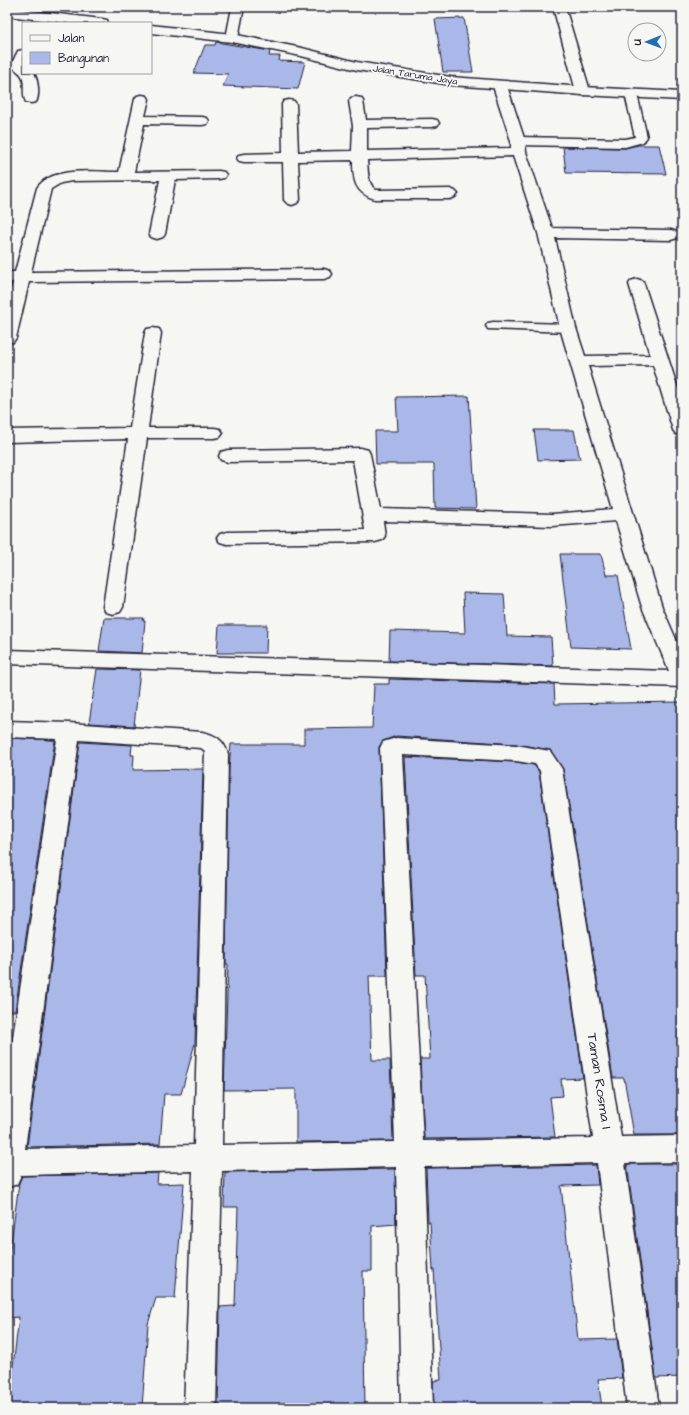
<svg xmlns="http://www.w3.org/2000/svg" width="689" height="1415" viewBox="0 0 689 1415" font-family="'Architects Daughter',sans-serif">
<rect width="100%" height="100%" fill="#f6f6f2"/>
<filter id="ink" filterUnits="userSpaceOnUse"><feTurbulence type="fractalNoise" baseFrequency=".025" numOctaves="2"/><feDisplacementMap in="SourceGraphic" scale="8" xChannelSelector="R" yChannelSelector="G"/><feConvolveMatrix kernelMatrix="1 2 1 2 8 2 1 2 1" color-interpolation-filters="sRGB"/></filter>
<g filter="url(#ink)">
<!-- building -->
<path fill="#a9b8e8" stroke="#22223b" d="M464,18l9,54h-30l-8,-53z
M216,42l54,9 -1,5h11l-1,5 26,1 -7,27 -75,-3 5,-12 -34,-1 11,-28h10z
M638,145h21l7,29 -100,-1 -3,-26 62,1z
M469,396l7,113 -41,-1 -1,-44h-58l-1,-33h23l-2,-34z
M534,430h40l6,29 -42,1z
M560,554h41l5,21h12l13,74 -60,-2z
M463,593l41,1 3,42 44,1 2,29 -164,-5 1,-30 75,2z
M104,618h40l-1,3h2l-3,32 -43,-2z
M219,625h48l-1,28h-49z
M97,669l43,1 -6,56 -45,-3z
M389,679l165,5 1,20 127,-2v433h-48l-10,-57h-11l-50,-309 -13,-19 -34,-6 -120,-8 -13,5 -4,6 8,229h-18l3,84h18l3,81 -97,1v-53l-72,1 4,-126h-2l3,-195 2,-25h73v-15l68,-1 2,-44h15z
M7,738l48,2 -40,271h-8z
M80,742l52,3 -1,10h3l-1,15 70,-1 -8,274 -14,51h-17l-4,50 -133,3z
M405,757l111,5 18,3 5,7 44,306 -22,1 2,17 -13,1 5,40 -131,2 -4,-80h10l-5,-84h-9z
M627,1164h55v213l-26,1z
M596,1165l2,20 -37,1 17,154 39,-1 5,39 -24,1 4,29h-168l-1,-27 8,-1 -7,-111 -1,1 -3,-48h-2l-2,-54z
M395,1169l1,55 -24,2v45h-9l2,137h-147l2,-101 14,-1 1,-1 3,-98h-14l1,-35z
M158,1173l-1,11 27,-1 -9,115h-19l-8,26 -6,84h-134l11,-91 -12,1v-45l12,-90 3,-7z"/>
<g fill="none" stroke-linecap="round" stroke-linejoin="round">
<defs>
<path id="service" d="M631,91l6,3 10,43 -4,5 -18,5 -107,-2 -4,-2 -2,-2 2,-2 4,-2 107,2 10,-2 -10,-43z
M493,322l75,2 5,1 2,3 -2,3 -5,1 -80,-3 -2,-3 2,-3z"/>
<path id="minor" d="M232,7h12l-6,31 -1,3h-10l-1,-3z
M553,7h12l25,84 -2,3 -5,1 -5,-1 -2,-3z
M23,50v23h11c4,7 6,22 2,29l-5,1 -5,-1c-4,-7 -1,-15 -3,-23 -1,-7 -8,-8 -12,-14l7,-14z
M500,82l5,1 2,3 18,55 1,11 26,76 119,2 6,2 2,3 -2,3 -6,2 -116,-2 21,90 9,28 65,-1 -21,-71 2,-3 6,-2 6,2 39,120v34l-6,-1 -3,-4 -20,-65 -65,1 74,241 20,46v34l-675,-23v-14l662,21 -27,-64 -26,-86 -64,5 -169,-5 2,15 -3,4 -7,2 -148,2 -7,-2 -3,-4 3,-4 7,-2 138,-2 -12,-70 -125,2 -7,-2 -2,-4 2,-4 7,-2 133,-2 7,2 2,4 11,55 171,5 61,-5 -53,-181 -22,-95 -25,-77 -146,4c1,9 0,24 9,30l74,-1 5,2 3,3 -3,3 -5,2h-75c-21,-6 -22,-20 -22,-39l-55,1 2,39 -3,3 -5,2 -5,-2 -3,-3 -1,-38h-39l-5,-1 -2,-3 2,-3 5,-1 39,-1 -1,-49 2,-3 5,-1 5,1 2,3 2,48 54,-1 1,-25 -4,-25 2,-3 5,-1 5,1 2,3 3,19 66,-1 5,1 2,3 -2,3 -5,1 -65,1v23l144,-3v-7l-18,-55 2,-3z
M142,95l5,1 2,3 -4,17 57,1 5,1 2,3 -2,3 -5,1 -58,-1 -10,48 85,-1 5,1 2,3 -2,3 -5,1 -44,1 -10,54 -2,3 -6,2 -6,-2 -2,-3 11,-54 -88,1 -11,2 -10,6 -20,83 293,-3 6,2 2,3 -2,3 -6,2 -295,3 -13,56 -3,4 -6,1v-39l6,-22h-6v-10h8l22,-84c14,-22 59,-16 82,-16l16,-73 2,-3z
M153,328l6,1 2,4 -13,95h66l6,1 3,4 -3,4 -6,1h-67l-24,169 -3,5 -7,2 -7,-2 -3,-5 25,-168 -121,3v-12l123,-2 15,-95 2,-4z
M7,721l62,2 133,9c14,3 22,8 26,22l-6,391 173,-3 -15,-394 3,-6 13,-4 120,7 34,6 12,18 59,368 61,-1v26l-57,1 34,245h-32l-30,-245 -173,4 9,241h-32l-5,-241 -174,4 -6,237h-32l9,-237 -172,4 -4,9 -10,4v-110l50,-339 -50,-2zM79,740l122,8 4,3 -11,394 -169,4zM403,755l113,6 19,3 5,7 53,367 -170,3z"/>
<path id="primary" d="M7,8l95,11 5,1 1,3h-39l-62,-7z
M151,25l81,9 70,14 55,14 94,15 132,10 99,5v8l-99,-5 -132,-10 -94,-15 -56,-14 -69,-14 -81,-9z"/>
</defs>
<!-- service casing -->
<use href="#service" stroke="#22223b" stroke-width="3"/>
<!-- minor casing -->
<use href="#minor" stroke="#22223b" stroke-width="3"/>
<!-- primary casing -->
<use href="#primary" stroke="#22223b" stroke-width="3"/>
<!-- service -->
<use href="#service" fill="#f6f6f2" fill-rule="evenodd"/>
<!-- minor -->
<use href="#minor" fill="#f6f6f2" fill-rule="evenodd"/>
<!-- primary -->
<use href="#primary" fill="#f6f6f2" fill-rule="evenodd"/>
</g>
</g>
<g text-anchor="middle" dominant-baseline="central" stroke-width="3.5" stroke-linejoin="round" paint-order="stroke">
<!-- far-street labels -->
<g font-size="10" fill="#22223b" stroke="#f6f6f2">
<text transform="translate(415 75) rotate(9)">Jalan Taruma Jaya</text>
</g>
<!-- near-street labels -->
<g font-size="14" fill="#22223b" stroke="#f6f6f2">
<text transform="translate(599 1081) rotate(81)">Taman Rosma I</text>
</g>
</g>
<!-- margin -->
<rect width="689" height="1415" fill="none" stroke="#f6f6f2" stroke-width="24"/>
<rect x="12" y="12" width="665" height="1391" fill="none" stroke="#22223b" stroke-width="1.5" filter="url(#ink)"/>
<!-- legend -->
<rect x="22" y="22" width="130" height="52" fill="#f6f6f2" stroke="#a1a1a9"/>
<rect x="30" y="35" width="20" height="6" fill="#f6f6f2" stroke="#a1a1a9"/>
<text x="58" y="42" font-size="12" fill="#22223b">Jalan</text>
<rect x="30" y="52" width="20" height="12" fill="#a9b8e8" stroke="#a1a1a9"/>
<text x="58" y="62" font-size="12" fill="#22223b">Bangunan</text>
<!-- north arrow -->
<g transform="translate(647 42) rotate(269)"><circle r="19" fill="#f6f6f2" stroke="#a1a1a9"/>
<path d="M0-3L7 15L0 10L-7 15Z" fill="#1f6fb2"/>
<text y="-6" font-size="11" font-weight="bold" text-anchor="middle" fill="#22223b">U</text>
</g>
</svg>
